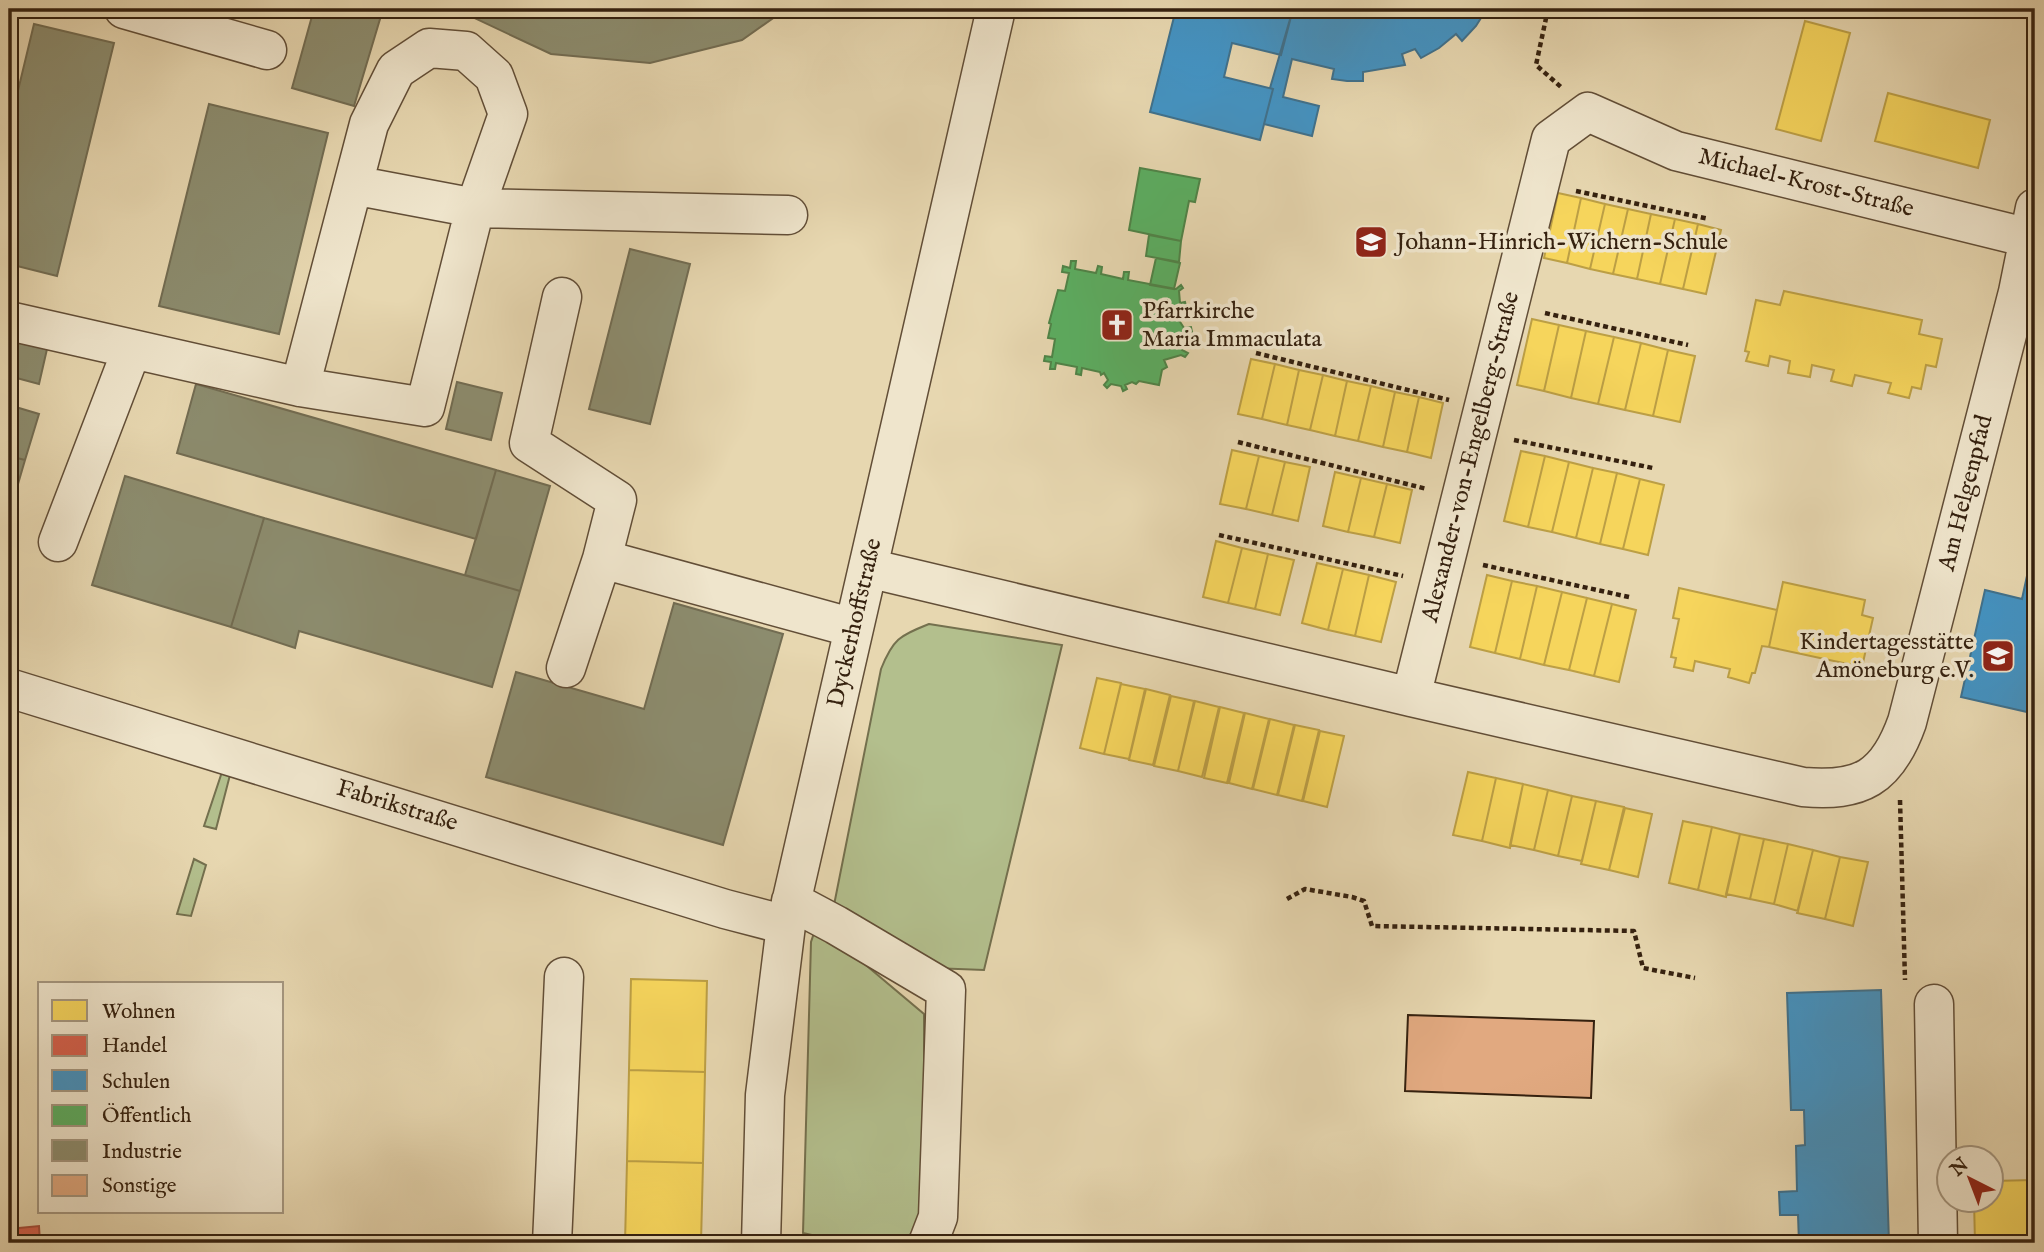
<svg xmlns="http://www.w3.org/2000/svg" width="2044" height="1252" viewBox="0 0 2044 1252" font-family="'IM FELL English',serif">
<rect width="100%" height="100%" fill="#e7d7b0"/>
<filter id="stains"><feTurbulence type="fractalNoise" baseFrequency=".00286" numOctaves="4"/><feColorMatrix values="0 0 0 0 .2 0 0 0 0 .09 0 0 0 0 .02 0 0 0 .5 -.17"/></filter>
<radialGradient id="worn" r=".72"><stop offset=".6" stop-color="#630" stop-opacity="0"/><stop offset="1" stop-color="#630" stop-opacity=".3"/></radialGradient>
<!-- green -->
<path fill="#b3bf8d" stroke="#74704e" stroke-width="2" d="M929,624l133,21 -78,325 -52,-2 -99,-58 48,-241c12,-30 18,-33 48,-45z
M224,766l6,9 -14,54 -12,-3z
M194,859l12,6 -15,51 -14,-2z
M817,924l107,90v208l-23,21h-54l-44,-10 8,-291z"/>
<!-- homes -->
<path fill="#f6d55c" stroke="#bc9f45" stroke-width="2" d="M1805,21l45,12 -29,108 -45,-12z
M1888,93l102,27 -12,48 -103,-27z
M1558,193l23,5 -14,65 -23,-5z
M1581,198l24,6 -15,65 -23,-6z
M1605,204l23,5 -15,65 -23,-5z
M1628,209l23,5 -14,65 -24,-5z
M1651,214l24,5 -15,65 -23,-5z
M1675,219l23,5 -15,65 -23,-5z
M1698,224l23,6 -15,64 -23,-5z
M1784,291l138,29 -3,14 23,5 -6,28 -10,-2 -5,24 -9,-2 -3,11 -21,-5 3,-10 -36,-8 -3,11 -21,-5 3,-11 -22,-5 -2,12 -22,-4 2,-12 -20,-5 -2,10 -22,-5 3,-9 -4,-1 11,-51 24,5z
M1532,319l27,6 -15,66 -27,-6z
M1559,325l27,6 -15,67 -27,-7z
M1586,331l28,6 -16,67 -27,-6z
M1614,337l27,6 -16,67 -27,-6z
M1641,343l27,7 -15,66 -28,-6z
M1668,350l27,6 -15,66 -27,-6z
M1251,359l24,5 -13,55 -24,-5z
M1275,364l24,6 -12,55 -25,-6z
M1299,370l24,5 -13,55 -23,-5z
M1323,375l24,6 -12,55 -25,-6z
M1347,381l24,5 -13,55 -23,-5z
M1371,386l24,6 -12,55 -25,-6z
M1395,392l24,5 -12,55 -24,-5z
M1419,397l24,6 -12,55 -24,-6z
M1232,450l27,6 -13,53 -26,-5z
M1521,451l24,5 -17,71 -24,-6z
M1259,456l26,6 -13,53 -26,-6z
M1545,456l24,6 -17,70 -24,-5z
M1285,462l25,5 -12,54 -26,-6z
M1569,462l24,6 -17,70 -24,-6z
M1593,468l24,5 -17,71 -24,-6z
M1335,472l26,6 -13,54 -25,-6z
M1617,473l23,6 -17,70 -23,-5z
M1361,478l26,6 -13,53 -26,-5z
M1640,479l24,6 -16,70 -25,-6z
M1387,484l25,6 -12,53 -26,-6z
M1216,541l26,7 -14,55 -25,-6z
M1242,548l26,6 -13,55 -27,-6z
M1268,554l26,6 -14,55 -25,-6z
M1317,563l26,6 -15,61 -26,-7z
M1343,569l26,6 -14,61 -27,-6z
M1369,575l27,7 -15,60 -26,-6z
M1487,575l25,6 -17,72 -25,-6z
M1512,581l25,5 -17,73 -25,-6z
M1783,582l82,18 -3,15 11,3 -11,49 -93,-20z
M1537,586l25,6 -18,73 -24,-6z
M1679,588l98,22 -8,37 -7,-1 -7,27h-3l-3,10 -21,-6 2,-8 -35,-8 -2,10 -19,-4 2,-9 -5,-1 8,-38 -6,-1z
M1562,592l25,6 -18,72 -25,-5z
M1587,598l25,6 -18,72 -25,-6z
M1612,604l24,6 -17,72 -25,-6z
M1097,678l24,5 -17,71 -24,-6z
M1121,684l24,5 -16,70 -25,-5z
M1146,689l24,6 -17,70 -24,-5z
M1171,696l23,5 -16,70 -24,-5z
M1195,701l24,6 -17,70 -24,-6z
M1220,707l24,6 -17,70 -23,-5z
M1245,713l24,6 -17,70 -23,-6z
M1270,719l24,6 -17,70 -24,-6z
M1295,725l24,5 -17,71 -24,-6z
M1320,731l24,5 -17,71 -24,-6z
M1468,772l28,6 -14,63 -29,-6z
M1496,778l27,6 -13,64 -28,-7z
M1523,784l25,6 -14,60 -24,-5z
M1548,790l24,6 -14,60 -24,-6z
M1572,796l24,5 -14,60 -24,-5z
M1596,801l28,6 -15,63 -28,-6z
M1625,808l27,6 -14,63 -29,-7z
M1683,821l29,6 -14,63 -29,-7z
M1712,827l28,7 -14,63 -28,-7z
M1740,834l24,5 -14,60 -24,-5z
M1764,839l24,5 -14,60 -24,-5z
M1788,844l25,6 -15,61 -24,-7z
M1813,850l27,7 -15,62 -28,-6z
M1840,857l28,5 -15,64 -28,-7z
M631,979l76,2 -2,91 -76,-2z
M629,1070l76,2 -2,91 -76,-2z
M627,1161l76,2 -2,80h-76z
M2035,1180v63h-60l-1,-43h18v-19z"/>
<!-- shops -->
<path fill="#d6604d" stroke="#a64d3a" stroke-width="2" d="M39,1226l1,17h-31v-14z"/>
<!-- schools -->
<path fill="#4393c3" stroke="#3f718d" stroke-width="2" d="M1176,9h117l-12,46 -49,-12 -8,34 49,12 -13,51 -110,-28z
M1293,9h190l3,1 -10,16 -14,15 -6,-7 -17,14 -18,10 -6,-9 -13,5 3,11 -42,7v9h-16l-15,-2 2,-10 -42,-10 -9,38 36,9 -7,30 -48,-12 9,-35 -3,-1z
M2030,562l5,1v111l-8,38 -66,-15 24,-107 37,9z
M1881,990l8,253h-90l-1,-28h-18l-1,-23 18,-1 -1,-45 9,-1 -1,-35h-13l-4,-117z"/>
<!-- public -->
<path fill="#5aae61" stroke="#4f8448" stroke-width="2" d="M1140,168l60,11 -5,23 -6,-1 -8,40 -52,-11z
M1149,235l32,6 -2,21 -33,-6z
M1156,258l24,5 -6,26 -24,-4z
M1071,261h5l-1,8 21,4 2,-7 4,1 -1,7 22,5 1,-7h5l-1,8 48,9 5,-4 2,3 -4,3 1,12 5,-1 1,4h-5l-6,8 9,14 7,-1 1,5 -7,1 -3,17 6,3 -3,4 -4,-2 -17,5 3,7 -5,3 -3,15 -20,-4 -3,3 -4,-2 -7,3 2,4 -4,2 -2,-5 -10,-2 -4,4 -3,-3 4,-5 -4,-7 -3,2 -1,-3 -18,-4 -1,7 -5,-1 1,-7 -21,-4 -1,6h-5l1,-7 -7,-1 1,-5 7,1 3,-18 -7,-1 3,-14 -2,-1 9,-33 7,1 4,-18 -7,-1 1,-6 7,2z"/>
<!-- industry -->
<path fill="#8c8c6e" stroke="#726c52" stroke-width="2" d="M314,9h69l-29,97 -62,-18z
M462,9h324l-44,31 -92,23 -99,-9 -83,-39z
M34,24l80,19 -57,233 -48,-12v-136z
M209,104l119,29 -49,201 -120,-28z
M630,249l60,15 -40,160 -61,-15z
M9,326l41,10 -11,48 -30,-8z
M457,382l45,11 -11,47 -45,-11z
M196,384l300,86 -20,69 -299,-86z
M9,405l30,9 -14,46 -16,-4z
M9,456l16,4 -14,48h-2z
M496,470l54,16 -30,105 -55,-16z
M125,476l139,42 -33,109 -139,-42z
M264,518l256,73 -28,96 -193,-56 -4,17 -64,-21z
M674,603l109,31 -60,211 -237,-68 30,-105 128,37z"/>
<!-- building -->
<path fill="#e1a980" stroke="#35210f" stroke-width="2" d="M1408,1015l186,6 -3,77 -186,-7z"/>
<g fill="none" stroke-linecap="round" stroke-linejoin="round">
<defs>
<path id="minor" d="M124,9l143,41
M353,185l122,23 313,7
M562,297l-33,146 88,57 -15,59 -36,109
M9,321l291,66 125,20 50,-199 33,-94 -14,-38 -28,-25 -37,-3 -33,22 -27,54 -69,263
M58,542l74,-193
M602,559l252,69
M868,568l543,129 392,90c58,5 84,-9 104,-65l111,-430 17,-84
M9,688l716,221 61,16
M1411,697l140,-558 37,-27 88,39 353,87
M791,901l45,24 110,65 -8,227 -10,26
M1934,1004l4,239
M552,1243l12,-266
M761,1243l4,-148 21,-170 210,-916"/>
</defs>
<!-- minor casing -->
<use href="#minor" stroke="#624e37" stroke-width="41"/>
<!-- path -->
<path stroke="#35210f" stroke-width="4.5" stroke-dasharray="5 3.5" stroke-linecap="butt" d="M1548,9l-12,56 25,22
M1576,191l133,28
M1545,313l143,32
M1256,353l193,47
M1514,440l139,28
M1238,442l189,47
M1219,535l184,41
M1483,565l146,32
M1900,800l5,180
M1287,899l18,-10 47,8 12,4 8,25 262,5 9,37 52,10"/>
<!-- minor -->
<use href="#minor" stroke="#efe5cc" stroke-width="38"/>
</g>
<!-- icons -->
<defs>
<symbol id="school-square" viewBox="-11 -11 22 22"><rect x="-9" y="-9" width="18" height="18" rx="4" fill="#8f2418" stroke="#efe5cc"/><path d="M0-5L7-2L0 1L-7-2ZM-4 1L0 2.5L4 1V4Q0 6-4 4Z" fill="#fff"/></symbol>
<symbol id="church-square" viewBox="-11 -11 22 22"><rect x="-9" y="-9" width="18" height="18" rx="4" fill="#8f2418" stroke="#efe5cc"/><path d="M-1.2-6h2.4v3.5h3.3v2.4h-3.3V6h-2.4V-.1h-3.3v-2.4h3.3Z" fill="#fff"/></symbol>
</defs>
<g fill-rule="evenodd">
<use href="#school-square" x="1352" y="223" width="38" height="38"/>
<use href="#church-square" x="1098" y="306" width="38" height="38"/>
<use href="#school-square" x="1979" y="637" width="38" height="38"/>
</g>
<g text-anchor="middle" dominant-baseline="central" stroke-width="7" stroke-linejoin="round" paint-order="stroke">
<!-- street labels -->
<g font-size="24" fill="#35210f" stroke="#efe5cc">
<text transform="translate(1806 183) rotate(14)">Michael-Krost-Straße</text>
<text transform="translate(1471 457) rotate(-76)">Alexander-von-Engelberg-Straße</text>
<text transform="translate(1966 493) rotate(-76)">Am Helgenpfad</text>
<text transform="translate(855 623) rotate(-77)">Dyckerhoffstraße</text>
<text transform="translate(397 806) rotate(17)">Fabrikstraße</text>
</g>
<!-- poi labels -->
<g font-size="24" fill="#35210f" stroke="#efe5cc" text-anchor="start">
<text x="1396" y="242">Johann-Hinrich-Wichern-Schule</text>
<text x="1142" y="311">Pfarrkirche<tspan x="1142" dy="28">Maria Immaculata</tspan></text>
<text x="1974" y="642" text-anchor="end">Kindertagesstätte<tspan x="1974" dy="28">Amöneburg e.V.</tspan></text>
</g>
</g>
<!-- margin -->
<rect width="2044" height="1252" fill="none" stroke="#e7d7b0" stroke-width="35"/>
<rect x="10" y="10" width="2023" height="1231" fill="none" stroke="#35210f" stroke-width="3.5"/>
<rect x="18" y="18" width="2009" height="1217" fill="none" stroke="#35210f" stroke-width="2"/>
<!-- legend -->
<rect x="38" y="982" width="245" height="231" fill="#efe5cc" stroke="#a59780" stroke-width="2"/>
<rect x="52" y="1000" width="35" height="21" fill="#f6d55c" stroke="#a59780" stroke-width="2"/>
<text x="102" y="1018" font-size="21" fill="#35210f">Wohnen</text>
<rect x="52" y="1035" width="35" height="21" fill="#d6604d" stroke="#a59780" stroke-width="2"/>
<text x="102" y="1052" font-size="21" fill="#35210f">Handel</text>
<rect x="52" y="1070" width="35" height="21" fill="#4393c3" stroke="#a59780" stroke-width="2"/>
<text x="102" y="1088" font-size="21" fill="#35210f">Schulen</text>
<rect x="52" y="1105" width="35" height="21" fill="#5aae61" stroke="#a59780" stroke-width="2"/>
<text x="102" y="1122" font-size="21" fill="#35210f">Öffentlich</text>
<rect x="52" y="1140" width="35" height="21" fill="#8c8c6e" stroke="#a59780" stroke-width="2"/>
<text x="102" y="1158" font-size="21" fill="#35210f">Industrie</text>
<rect x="52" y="1175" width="35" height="21" fill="#e1a980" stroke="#a59780" stroke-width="2"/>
<text x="102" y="1192" font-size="21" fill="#35210f">Sonstige</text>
<!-- north arrow -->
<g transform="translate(1970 1179) rotate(318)"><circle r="33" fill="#efe5cc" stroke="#a59780" stroke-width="2"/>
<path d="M0-5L12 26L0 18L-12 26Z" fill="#8f2418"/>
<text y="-10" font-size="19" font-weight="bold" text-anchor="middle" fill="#35210f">N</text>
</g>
<rect width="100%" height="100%" filter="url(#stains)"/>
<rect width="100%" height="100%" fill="url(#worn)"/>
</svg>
